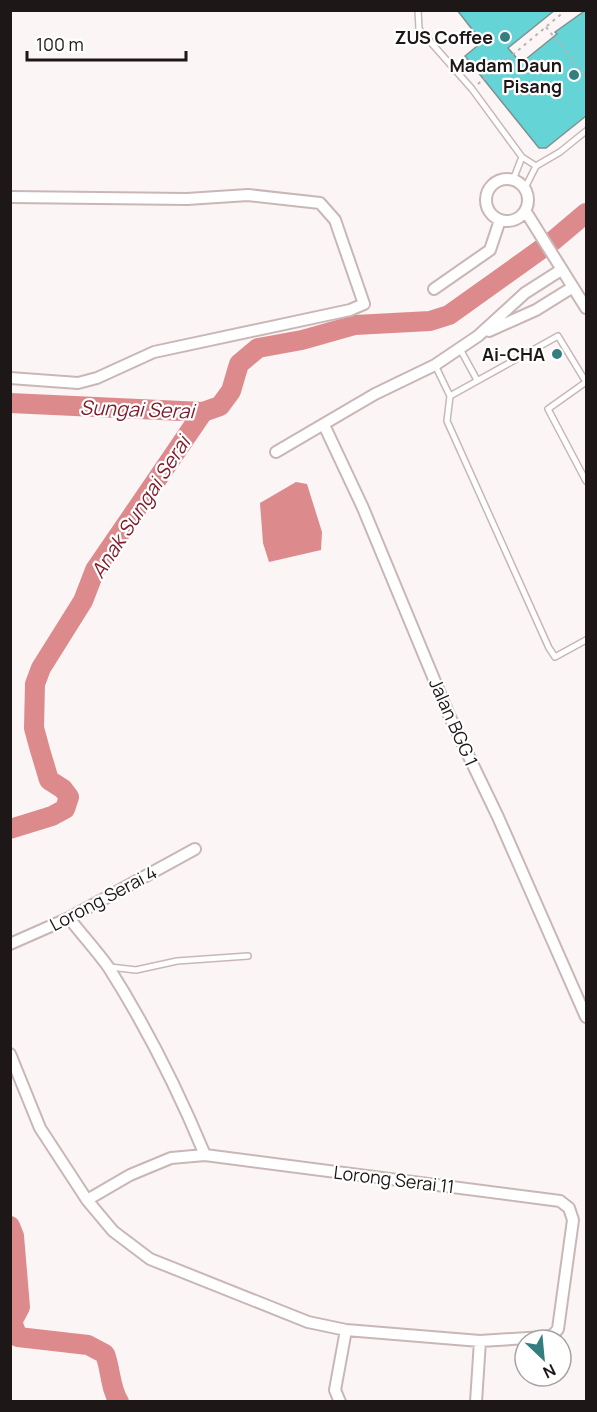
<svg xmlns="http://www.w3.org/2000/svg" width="597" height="1412" viewBox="0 0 597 1412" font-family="Manrope,sans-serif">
<rect width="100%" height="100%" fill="#fcf5f5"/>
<!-- water -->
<path fill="#dd8a8d" d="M296,482l11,2 15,48 -1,18 -52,12 -6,-19 -3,-40z"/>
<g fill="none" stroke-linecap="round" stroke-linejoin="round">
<!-- river -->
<path stroke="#dd8a8d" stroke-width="20" d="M10,403l193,9 17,-6 11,-15 8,-27 19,-16 44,-8 53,-15 75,-4 19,-6 105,-75 32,-27
M10,829l42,-13 13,-7 4,-12 -6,-8 -14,-9 -9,-30 -6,-22 1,-44 6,-16 42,-67 12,-31 108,-158
M10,1226l4,10 6,71 -8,15 6,15 70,8 17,9c6,16 5,34 14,48"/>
</g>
<!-- building -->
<path fill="#65d4d6" stroke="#7f9191" stroke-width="1.5" d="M457,10h98l-47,38 13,15 36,-29 -2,-2 31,-22v106l-40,32h-7l-74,-92 17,-14z"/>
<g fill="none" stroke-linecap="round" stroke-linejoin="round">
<defs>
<path id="lane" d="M418,10l1,19 53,60 50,68 -9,23
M522,157l14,9
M525,188l11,-22 24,-14 26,-21
M460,349l17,31
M435,365l15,31 -3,25 102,227 6,9 31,-17
M586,382l-38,27 38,72
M450,396l108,-60 28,46
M110,967l26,3 41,-9 71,-5"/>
<path id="street" d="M486 200a21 21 0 1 1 42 0a21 21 0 1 1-42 0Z
M10,197l177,2 61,-4 72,8 15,17 29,84 -14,6 -196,42 -57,26 -19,5 -68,-5
M526,212l60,96
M434,289l56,-39 10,-30
M489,331l47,-21 37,-23
M324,425l39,83 85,205 50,104 88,200
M276,452l99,-58 60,-29 43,-29 47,-43 36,-23
M69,918c13,17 28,33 40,50 38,60 69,122 96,187
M10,944l59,-26 126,-69
M10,1054l30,74 47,72 26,31 37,28 158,63 38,8 134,11 64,-4 9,-2 5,-6 15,-109 -4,-12 -9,-7 -355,-46 -34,3 -41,17 -43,25
M340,1402l-5,-12 11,-60
M476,1402l4,-61"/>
</defs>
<!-- lane casing -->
<use href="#lane" stroke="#c9b7b7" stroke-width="8"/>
<!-- street casing -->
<use href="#street" stroke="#c9b7b7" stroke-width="14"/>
<!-- path -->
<path stroke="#b8b1b1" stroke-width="2" stroke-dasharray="3 4.5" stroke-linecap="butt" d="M546,27l40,50
M478,84l88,-74"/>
<!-- lane -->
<use href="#lane" stroke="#fff" stroke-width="5"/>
<!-- street -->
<use href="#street" stroke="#fff" stroke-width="10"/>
</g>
<!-- markers -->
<g fill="#357e7f" stroke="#fff" stroke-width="2">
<circle cx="505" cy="37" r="6"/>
<circle cx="574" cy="75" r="6"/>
<circle cx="557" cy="354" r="6"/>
</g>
<g text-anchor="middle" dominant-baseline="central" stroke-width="4.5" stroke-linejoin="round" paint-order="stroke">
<!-- poi labels -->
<g font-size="18" font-weight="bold" fill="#1e1717" stroke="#fff" text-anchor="end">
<text x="493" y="37">ZUS Coffee</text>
<text x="562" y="65">Madam Daun<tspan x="562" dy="21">Pisang</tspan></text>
<text x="545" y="354">Ai-CHA</text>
</g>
<!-- street labels -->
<g font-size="18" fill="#1e1717" stroke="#fff">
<text transform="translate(454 722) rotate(66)">Jalan BGG 1</text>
<text transform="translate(103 898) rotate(-28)">Lorong Serai 4</text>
<text transform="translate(394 1179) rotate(7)">Lorong Serai 11</text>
</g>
<!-- water labels -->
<g font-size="20" font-style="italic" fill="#7e1c2b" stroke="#fff">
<text transform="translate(137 409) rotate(2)">Sungai Serai</text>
<text transform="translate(140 507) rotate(-57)">Anak Sungai Serai</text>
</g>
</g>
<!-- border -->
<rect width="597" height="1412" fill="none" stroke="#1e1717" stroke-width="24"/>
<!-- north arrow -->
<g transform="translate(543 1358) rotate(154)"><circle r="28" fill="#ffffff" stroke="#a5a2a2" stroke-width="1.5"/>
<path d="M0-4.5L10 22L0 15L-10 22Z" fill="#357e7f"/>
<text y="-9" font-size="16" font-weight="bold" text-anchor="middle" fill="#1e1717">N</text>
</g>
<!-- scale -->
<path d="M27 51v9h159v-9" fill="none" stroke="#1e1717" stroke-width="3"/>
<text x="36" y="51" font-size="18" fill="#1e1717" stroke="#ffffff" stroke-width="4.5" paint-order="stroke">100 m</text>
</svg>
